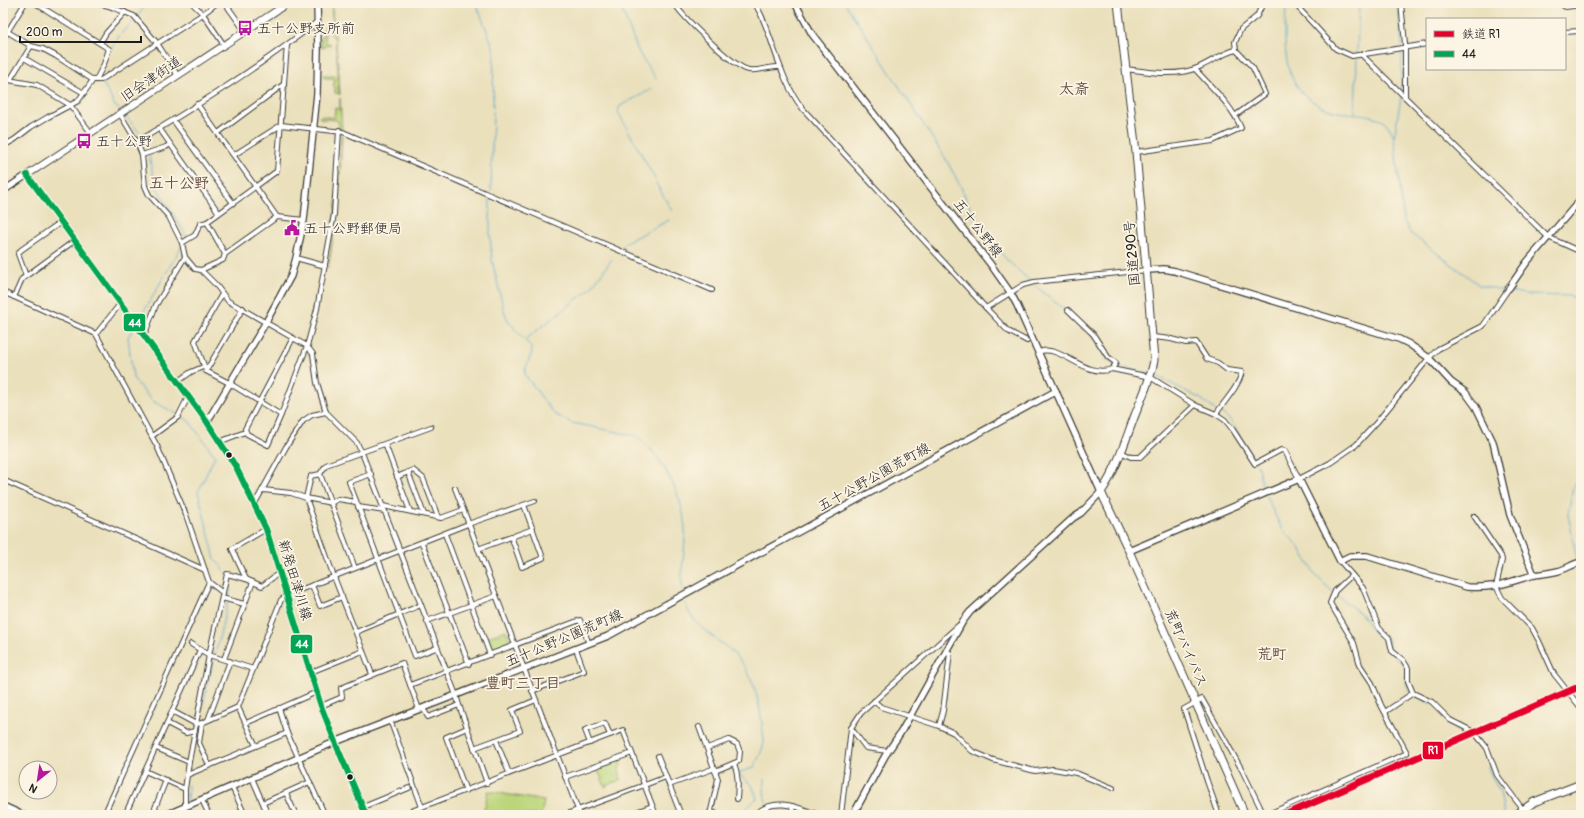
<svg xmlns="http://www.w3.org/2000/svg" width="1584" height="818" font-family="Pangolin,'Klee One',sans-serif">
<defs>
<pattern id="park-tufts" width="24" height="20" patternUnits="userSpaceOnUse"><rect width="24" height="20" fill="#bbd57a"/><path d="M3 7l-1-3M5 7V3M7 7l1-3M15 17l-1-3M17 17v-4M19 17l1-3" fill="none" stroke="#a0b669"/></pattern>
</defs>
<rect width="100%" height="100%" fill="#fcf5e5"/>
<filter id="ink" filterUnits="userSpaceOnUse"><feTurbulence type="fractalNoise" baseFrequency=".025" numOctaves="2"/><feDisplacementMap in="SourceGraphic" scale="8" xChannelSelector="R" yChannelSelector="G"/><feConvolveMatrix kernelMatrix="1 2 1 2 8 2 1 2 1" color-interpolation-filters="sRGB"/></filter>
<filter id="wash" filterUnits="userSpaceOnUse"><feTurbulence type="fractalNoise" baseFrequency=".012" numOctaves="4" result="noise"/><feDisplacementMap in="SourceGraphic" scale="16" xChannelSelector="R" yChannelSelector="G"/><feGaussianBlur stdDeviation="0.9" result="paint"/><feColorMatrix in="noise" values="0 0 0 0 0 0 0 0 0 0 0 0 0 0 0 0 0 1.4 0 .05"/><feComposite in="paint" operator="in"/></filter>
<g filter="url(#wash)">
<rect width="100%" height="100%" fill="#eae0bc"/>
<!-- grass -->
<g fill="#bbd57a" stroke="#6c784b">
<path d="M 331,3 L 339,73 L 340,95 L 335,36 L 333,37 C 329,34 329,29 330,26 L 326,27 L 325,36 L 326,43 L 331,44 L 321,48 L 320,43 L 325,26 L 328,24 L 333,25 Z"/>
<polygon points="323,75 335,75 338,76 339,94 335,93 335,87 333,85 335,80 334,78 325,78"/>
<polygon points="340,98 342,130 339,129 338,121 336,120 321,119 319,117 322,116 334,118 335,108 339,109 340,111"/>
<path d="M 341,133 L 342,134 C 340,180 336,224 328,269 L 339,182 Z"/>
<polygon points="488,791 544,801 541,815 483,815"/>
</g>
<!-- park -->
<g fill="url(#park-tufts)" stroke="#6c784b">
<polygon points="506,630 512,645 491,652 486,638"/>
<polygon points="619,760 621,764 619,768 621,779 605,787 597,768"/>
</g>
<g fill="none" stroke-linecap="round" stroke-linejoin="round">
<!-- stream -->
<g stroke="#52a3cd" stroke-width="1">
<polyline points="476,3 494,49 493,108"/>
<polyline points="619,3 639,53 656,79"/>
<polyline points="845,3 944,156 961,187 975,219 1007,260 1030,281"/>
<path d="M 1284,3 L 1286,7 C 1285,32 1282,61 1295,83 C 1303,96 1319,108 1334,111 C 1356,117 1386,108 1394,138 L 1404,221 L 1410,233 L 1479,285 L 1506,291"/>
<polyline points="1398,3 1402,46"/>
<polyline points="137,16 148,3"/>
<polyline points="111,49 119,36 135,19"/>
<polyline points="1357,54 1359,3"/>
<polyline points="102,81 115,106 120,110"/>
<polyline points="1401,88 1402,49"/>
<polyline points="652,89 620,106 618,112 655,179"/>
<polyline points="1355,112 1357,58"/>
<polyline points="124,114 143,137"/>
<polyline points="1394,138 1401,97"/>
<polyline points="144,140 148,150"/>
<polyline points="149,155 155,185 186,235 185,239"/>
<polyline points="656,183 672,211"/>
<polyline points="491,191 493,112"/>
<path d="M 490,197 L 490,235 L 492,260 L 504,311 L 508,320 L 515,329 L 531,347 L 532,352 L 525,370 L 525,375 L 554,414 L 572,423 L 637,436 C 662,455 684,498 685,529 C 686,551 679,572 683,593"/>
<polyline points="652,229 669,220"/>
<polyline points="620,248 626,242 648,231"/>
<polyline points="1034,285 1070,314"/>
<polyline points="1509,291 1531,295 1570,296 1581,301"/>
<polyline points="138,322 181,247"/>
<polyline points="135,326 128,337 133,378 152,401 177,414"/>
<polyline points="1091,335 1107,359 1112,364"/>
<polyline points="526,339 591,288 612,259"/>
<polyline points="1117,366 1147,373"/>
<polyline points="1155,375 1201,399 1215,410"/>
<polyline points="1220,412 1230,420 1248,449"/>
<polyline points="180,415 189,421 215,456 198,492 215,559 222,567 226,574"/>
<polyline points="1252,455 1255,461"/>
<path d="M 1257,465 C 1261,474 1260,482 1264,491"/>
<polyline points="1266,496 1282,529 1298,545 1316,576 1333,592"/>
<polyline points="1577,560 1568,514 1573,487 1581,475"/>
<polyline points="1579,565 1581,570"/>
<polyline points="228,579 231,588 229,598"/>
<polyline points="1335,594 1361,614 1375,634 1387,639 1390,649"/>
<path d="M 684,598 C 688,623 712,635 730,650 C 752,669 758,695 762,724 C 762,729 764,736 764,742 C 763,750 757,760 754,768 L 740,772 L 741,776 L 752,785 L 757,798 L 740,815"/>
<path d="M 1391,652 C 1395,658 1405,662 1406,669 C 1408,680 1403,680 1410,691"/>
<polyline points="215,655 228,602"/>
<polyline points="1422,699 1431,704"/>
<polyline points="200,715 214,658"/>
<path d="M 1453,724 C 1470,733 1481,742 1489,760"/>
<polyline points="1490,763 1488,769 1500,792 1504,815"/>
<polyline points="765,779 764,791 766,802"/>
<polyline points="187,804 188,785"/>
<polyline points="188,809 190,815"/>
</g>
</g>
</g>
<g filter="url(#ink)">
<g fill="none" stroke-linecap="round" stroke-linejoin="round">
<defs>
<g id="street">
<polyline points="35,3 109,49 104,64 96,80"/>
<polyline points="97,3 109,6 134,16 157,43 178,76"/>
<polyline points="192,3 203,14 224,45"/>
<polyline points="225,3 245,31"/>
<path d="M 674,3 C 683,17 734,68 749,70 C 759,72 769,66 779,67"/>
<path d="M 755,3 C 757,8 760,12 762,17 C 776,49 781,81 803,109 L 986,308 L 1008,331 L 1027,341"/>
<polyline points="1294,3 1336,49 1352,56 1427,44"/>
<polyline points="1401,3 1405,44 1405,97"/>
<polyline points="1560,3 1565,7 1581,5"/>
<polyline points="3,29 31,46 43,49 56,56 93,80 101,80 203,14 217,3"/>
<polyline points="1565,32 1579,31 1581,29"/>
<polyline points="3,39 25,3"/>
<polyline points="100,43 106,33 125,12"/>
<polyline points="1362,55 1548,237 1581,252"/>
<polyline points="24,58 84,93"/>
<path d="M 1126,69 C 1149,72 1175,77 1197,68 C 1210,63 1222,53 1236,50"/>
<polyline points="3,79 37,85 70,105 91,133"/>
<polyline points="10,80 31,46"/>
<polyline points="197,104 277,217"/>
<polyline points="120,114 137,142 142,155 145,186 149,195 169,217 182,243 185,257 156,305 144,336"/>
<polyline points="1236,115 1265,94 1253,68 1236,50 1235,42 1241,29 1257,16 1263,3"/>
<polyline points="173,120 233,203"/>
<polyline points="159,128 219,213"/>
<polyline points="218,133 284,84"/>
<path d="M 137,142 C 198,105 261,66 318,21"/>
<polyline points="3,146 14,140 31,127 48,117 78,101 93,80"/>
<path d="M 1136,152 L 1213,141 L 1241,128 C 1231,104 1212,88 1195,69"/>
<polyline points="142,155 166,147 170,144"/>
<polyline points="234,155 281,125 343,132 712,290"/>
<polyline points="182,243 195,235 200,224 207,222"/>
<polyline points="225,254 207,222 277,171 287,45"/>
<polyline points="185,257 195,269 201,270 216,285 228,301 307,346 313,354 317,383 326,412 357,443 362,453 456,695 459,705 487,783"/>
<polyline points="296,258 325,266"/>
<polyline points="201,270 223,260 225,254 277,217 304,220"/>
<polyline points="26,276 18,254 21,250 61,222"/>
<polyline points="3,292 96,334 157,446 186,515 209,582 223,593"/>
<polyline points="222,294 195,341 206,371 229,383 281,415"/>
<polyline points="14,297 22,279 74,241"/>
<polyline points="986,308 1023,285 1034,282 1147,270"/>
<polyline points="1068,310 1093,334 1108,357 1116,363 1112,369"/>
<polyline points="96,334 120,304"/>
<path d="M 1153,337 L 1171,339 L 1186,343 L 1196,342 L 1207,359 L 1218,363 L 1227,370 L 1242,372 C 1238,388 1225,400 1216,414"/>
<polyline points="293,338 245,429 247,434 268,445 281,415 307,346 317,309 334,214 339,130"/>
<path d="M 1039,352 C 1060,343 1085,379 1112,369 L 1150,377 L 1195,405 L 1216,414 L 1225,420 L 1233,430 L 1255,464 L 1281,450 L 1285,451 L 1299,479 L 1330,463 L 1356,445 L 1377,422 L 1429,358 L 1438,349 L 1483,326 L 1509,288"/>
<polyline points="206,371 243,308"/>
<polyline points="177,382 191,372 203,367"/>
<polyline points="152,436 178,417 188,397"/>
<polyline points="219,442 245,432"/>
<polyline points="385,444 410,511"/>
<polyline points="1121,452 1131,457 1140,457 1195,405"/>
<polyline points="408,472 424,514"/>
<polyline points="320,474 355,568"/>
<polyline points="371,474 349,482 415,656 436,648"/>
<polyline points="397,477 413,470 423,478 438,517"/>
<polyline points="3,480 205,570"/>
<polyline points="455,488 580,815"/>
<polyline points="263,490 291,493 306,498 331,503 338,499 356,502"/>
<polyline points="254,505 286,447 303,421 312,415 326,412"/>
<polyline points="383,506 441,518 463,510"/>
<polyline points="358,507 385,511"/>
<polyline points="1474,516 1501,556 1502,560 1496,586 1502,598 1532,628 1539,641 1554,674 1581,708"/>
<polyline points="445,534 490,655"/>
<polyline points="511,536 522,567 543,558 524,505"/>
<polyline points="422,543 469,664"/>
<polyline points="478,549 533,529"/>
<polyline points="1340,561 1363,588 1379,628 1389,638 1392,651 1403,660 1408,668 1408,681 1413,693 1432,702 1450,720 1474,732 1487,748 1497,775 1521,807 1522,815"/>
<polyline points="246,579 232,549 266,529"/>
<polyline points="312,585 320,606 342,597"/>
<polyline points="222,598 244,604"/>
<polyline points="427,621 496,596"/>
<polyline points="356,632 421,605"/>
<polyline points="191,644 209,655 253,669"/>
<polyline points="224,659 253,582"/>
<polyline points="311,672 363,651"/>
<polyline points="372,674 334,577 306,498 311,476 320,474 326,465 431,427"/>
<polyline points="410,685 580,620 589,644"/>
<polyline points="532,691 584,671 576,649"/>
<polyline points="874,701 881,707 939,726 954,733 972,751 993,760 1035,771 1053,769 1076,773 1113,788"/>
<polyline points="321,706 342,697 341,688 402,663 419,709 424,710 428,717 459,705"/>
<polyline points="238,707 256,746"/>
<polyline points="279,708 287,733"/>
<polyline points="172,711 196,724 202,723 238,707 281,600 287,595 468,524 535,501"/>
<polyline points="1385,712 1413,693"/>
<polyline points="208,720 230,661"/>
<polyline points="390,720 422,807"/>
<polyline points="167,723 186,733 195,731"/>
<polyline points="202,723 199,743 209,765"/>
<polyline points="246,723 317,692"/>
<polyline points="939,726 943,711 950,653 946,651"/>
<polyline points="699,727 718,779 710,815"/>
<polyline points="851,728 866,748 887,751"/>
<polyline points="496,740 509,773"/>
<polyline points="590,743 585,730 605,723 610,735"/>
<polyline points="156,748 189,762"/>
<polyline points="474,748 520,731 512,710 536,700"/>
<polyline points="707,748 729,740 737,744 740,752 739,761 715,771"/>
<polyline points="658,756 681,815"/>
<path d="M 734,763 C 739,776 738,786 737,799"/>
<polyline points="145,771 185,789"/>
<polyline points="187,775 287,733 325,815"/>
<polyline points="565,777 632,753"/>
<polyline points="252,778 268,815"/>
<polyline points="669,785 715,768"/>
<polyline points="232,787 245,815"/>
<polyline points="466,791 446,737 467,728"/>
<polyline points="286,793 296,815"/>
<polyline points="202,800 209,815"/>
<polyline points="263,803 310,782"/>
<polyline points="792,806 793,815"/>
<polyline points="185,807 185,789 189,762 209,655 227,574 246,579 262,586 280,572"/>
<polyline points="363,807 409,788"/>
<polyline points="767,807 769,815"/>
<polyline points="710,812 724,815"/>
<polyline points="104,815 209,582"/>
<polyline points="125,815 200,650"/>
<polyline points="158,815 155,808 166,780"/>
<polyline points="235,815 243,811"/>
<polyline points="401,815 623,730 656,815"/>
<polyline points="564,815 666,777"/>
<polyline points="628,815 652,806"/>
<path d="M 755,815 C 774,796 797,807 819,815"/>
<polyline points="841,815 851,728 861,713 959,625"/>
<polyline points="1219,815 1207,781 1184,709 1202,699 1242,770 1264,815"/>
<polyline points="1266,815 1407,753 1381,705 1372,683 1360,665 1354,643 1330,603 1335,591 1352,575"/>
</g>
<g id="secondary">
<polyline points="795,3 812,34 991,265 1010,292 1017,305 1101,492 1081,513 1073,518 970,612 963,621 901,732 885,756 853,815"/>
<polyline points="3,191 27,175"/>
<polyline points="1147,270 1164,269 1175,271 1399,339 1409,344 1429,358 1451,382 1465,392 1476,407 1493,442 1510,515 1534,575"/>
<polyline points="1509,288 1527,262 1581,199"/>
<polyline points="207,422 266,322 291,276 296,258 304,220 317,94 318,50 317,3"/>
<path d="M 1129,551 L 1299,479 L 1340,561 L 1350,556 L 1367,556 L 1467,587 C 1495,589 1508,582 1534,575 C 1542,574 1550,573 1558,571 C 1566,569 1573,564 1581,562"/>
<polyline points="3,806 23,815"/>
<polyline points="166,815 335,742 608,636 1056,391"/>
</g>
<polyline id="primary" points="288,3 27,175 207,422 236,467 266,529 321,706 335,742 366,815"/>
<g id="highway">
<path d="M 1118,3 L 1136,152 L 1154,360 C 1151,379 1142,397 1135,415 C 1125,441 1117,469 1101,492 L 1129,551 L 1245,815"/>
<polyline points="1516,815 1534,802 1581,784"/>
</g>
</defs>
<!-- street casing -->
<use href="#street" stroke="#3b3934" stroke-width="6"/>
<!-- secondary casing -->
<use href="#secondary" stroke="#3b3934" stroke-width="8"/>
<!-- primary casing -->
<use href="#primary" stroke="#3b3934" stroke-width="8"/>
<!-- highway casing -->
<use href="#highway" stroke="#3b3934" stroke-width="9"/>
<!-- street -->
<use href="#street" stroke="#fff" stroke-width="4"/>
<!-- secondary -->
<use href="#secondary" stroke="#fff" stroke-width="5.5"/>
<!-- primary -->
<use href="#primary" stroke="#fff" stroke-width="6"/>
<!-- highway -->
<use href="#highway" stroke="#fff" stroke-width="7"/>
<defs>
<polyline id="bus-1" points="27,175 207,422 236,467 266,529 321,706 335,742 366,815"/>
</defs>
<!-- bus-1 casing -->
<use href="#bus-1" stroke="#fcf5e5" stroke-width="9"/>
<!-- bus-1 -->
<use href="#bus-1" stroke="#00a651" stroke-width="6"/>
<defs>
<polyline id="rail-1" points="1285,815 1581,686"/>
</defs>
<!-- rail-1 casing -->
<use href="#rail-1" stroke="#fcf5e5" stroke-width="10"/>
<!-- rail-1 -->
<use href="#rail-1" stroke="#e4002b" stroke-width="7"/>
</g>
</g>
<!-- icons -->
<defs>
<symbol id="bus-bare" viewBox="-9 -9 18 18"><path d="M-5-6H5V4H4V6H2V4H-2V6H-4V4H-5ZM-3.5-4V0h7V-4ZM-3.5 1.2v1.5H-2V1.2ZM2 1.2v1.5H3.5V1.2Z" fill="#b5179e" stroke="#fcf5e5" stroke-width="2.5" paint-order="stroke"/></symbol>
<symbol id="civic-bare" viewBox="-9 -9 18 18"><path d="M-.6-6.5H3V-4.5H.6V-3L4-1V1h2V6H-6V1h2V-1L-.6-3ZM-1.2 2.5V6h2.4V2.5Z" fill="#b5179e" stroke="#fcf5e5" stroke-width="2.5" paint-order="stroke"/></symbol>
</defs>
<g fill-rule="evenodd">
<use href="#bus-bare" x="234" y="17" width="22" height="22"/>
<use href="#bus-bare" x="73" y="130" width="22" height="22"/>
<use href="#civic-bare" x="281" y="217" width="22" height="22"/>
</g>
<!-- markers -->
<g fill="#1c1c1c" stroke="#fcf5e5" stroke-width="1.5">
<circle cx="229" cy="455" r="3.5"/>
<circle cx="350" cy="777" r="3.5"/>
</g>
<g text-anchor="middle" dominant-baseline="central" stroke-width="3.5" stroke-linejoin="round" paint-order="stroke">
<!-- poi labels -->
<g font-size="14" fill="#1c1c1c" stroke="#fcf5e5" text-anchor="start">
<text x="257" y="28">五十公野支所前</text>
<text x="96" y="141">五十公野</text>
<text x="304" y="228">五十公野郵便局</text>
</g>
<!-- street labels -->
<g font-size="14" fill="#1c1c1c" stroke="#fcf5e5">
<text transform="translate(151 79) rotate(-34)">旧会津街道</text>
<text transform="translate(978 228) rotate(52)">五十公野線</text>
<text transform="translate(1132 253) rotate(-95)">国道290号</text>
<text transform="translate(874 477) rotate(-29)">五十公野公園荒町線</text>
<text transform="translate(295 580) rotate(73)">新発田津川線</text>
<text transform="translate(564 638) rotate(-23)">五十公野公園荒町線</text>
<text transform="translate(1186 648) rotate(66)">荒町バイパス</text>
</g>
<!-- neighbourhood labels -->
<g font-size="15" font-weight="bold" fill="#644e41" stroke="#fcf5e5">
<text x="1074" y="89">太斎</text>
<text x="179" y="183">五十公野</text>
<text x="1272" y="654">荒町</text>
<text x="523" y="683">豊町三丁目</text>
</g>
</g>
<g stroke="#fcf5e5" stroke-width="1.5">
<rect x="123" y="313" width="23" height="19" rx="4" fill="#00a651"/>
<rect x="290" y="634" width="23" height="20" rx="4" fill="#00a651"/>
<rect x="1422" y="741" width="22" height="19" rx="4" fill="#e4002b"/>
</g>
<g font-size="11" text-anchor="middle" font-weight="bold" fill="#fff">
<text x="135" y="327">44</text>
<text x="302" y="648">44</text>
<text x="1433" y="754">R1</text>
</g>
<!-- margin -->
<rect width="1584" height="818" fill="none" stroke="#fcf5e5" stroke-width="16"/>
<!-- legend -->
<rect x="1426" y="18" width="140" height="52" fill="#fcf5e5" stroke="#a29e95"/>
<rect x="1434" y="31" width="20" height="6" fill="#e4002b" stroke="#a29e95"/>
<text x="1462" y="38" font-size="12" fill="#1c1c1c">鉄道 R1</text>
<rect x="1434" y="51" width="20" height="6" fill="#00a651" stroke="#a29e95"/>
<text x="1462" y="58" font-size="12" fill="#1c1c1c">44</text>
<!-- north arrow -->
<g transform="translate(38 780) rotate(210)"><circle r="19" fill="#fcf5e5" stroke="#a29e95"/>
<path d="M0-3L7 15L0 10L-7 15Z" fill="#b5179e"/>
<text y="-6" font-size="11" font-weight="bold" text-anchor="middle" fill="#1c1c1c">N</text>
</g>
<!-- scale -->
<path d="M20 36v6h121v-6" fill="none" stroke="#1c1c1c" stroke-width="2"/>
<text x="26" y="36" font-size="12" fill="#1c1c1c" stroke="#fcf5e5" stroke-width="3" paint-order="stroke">200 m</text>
</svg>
